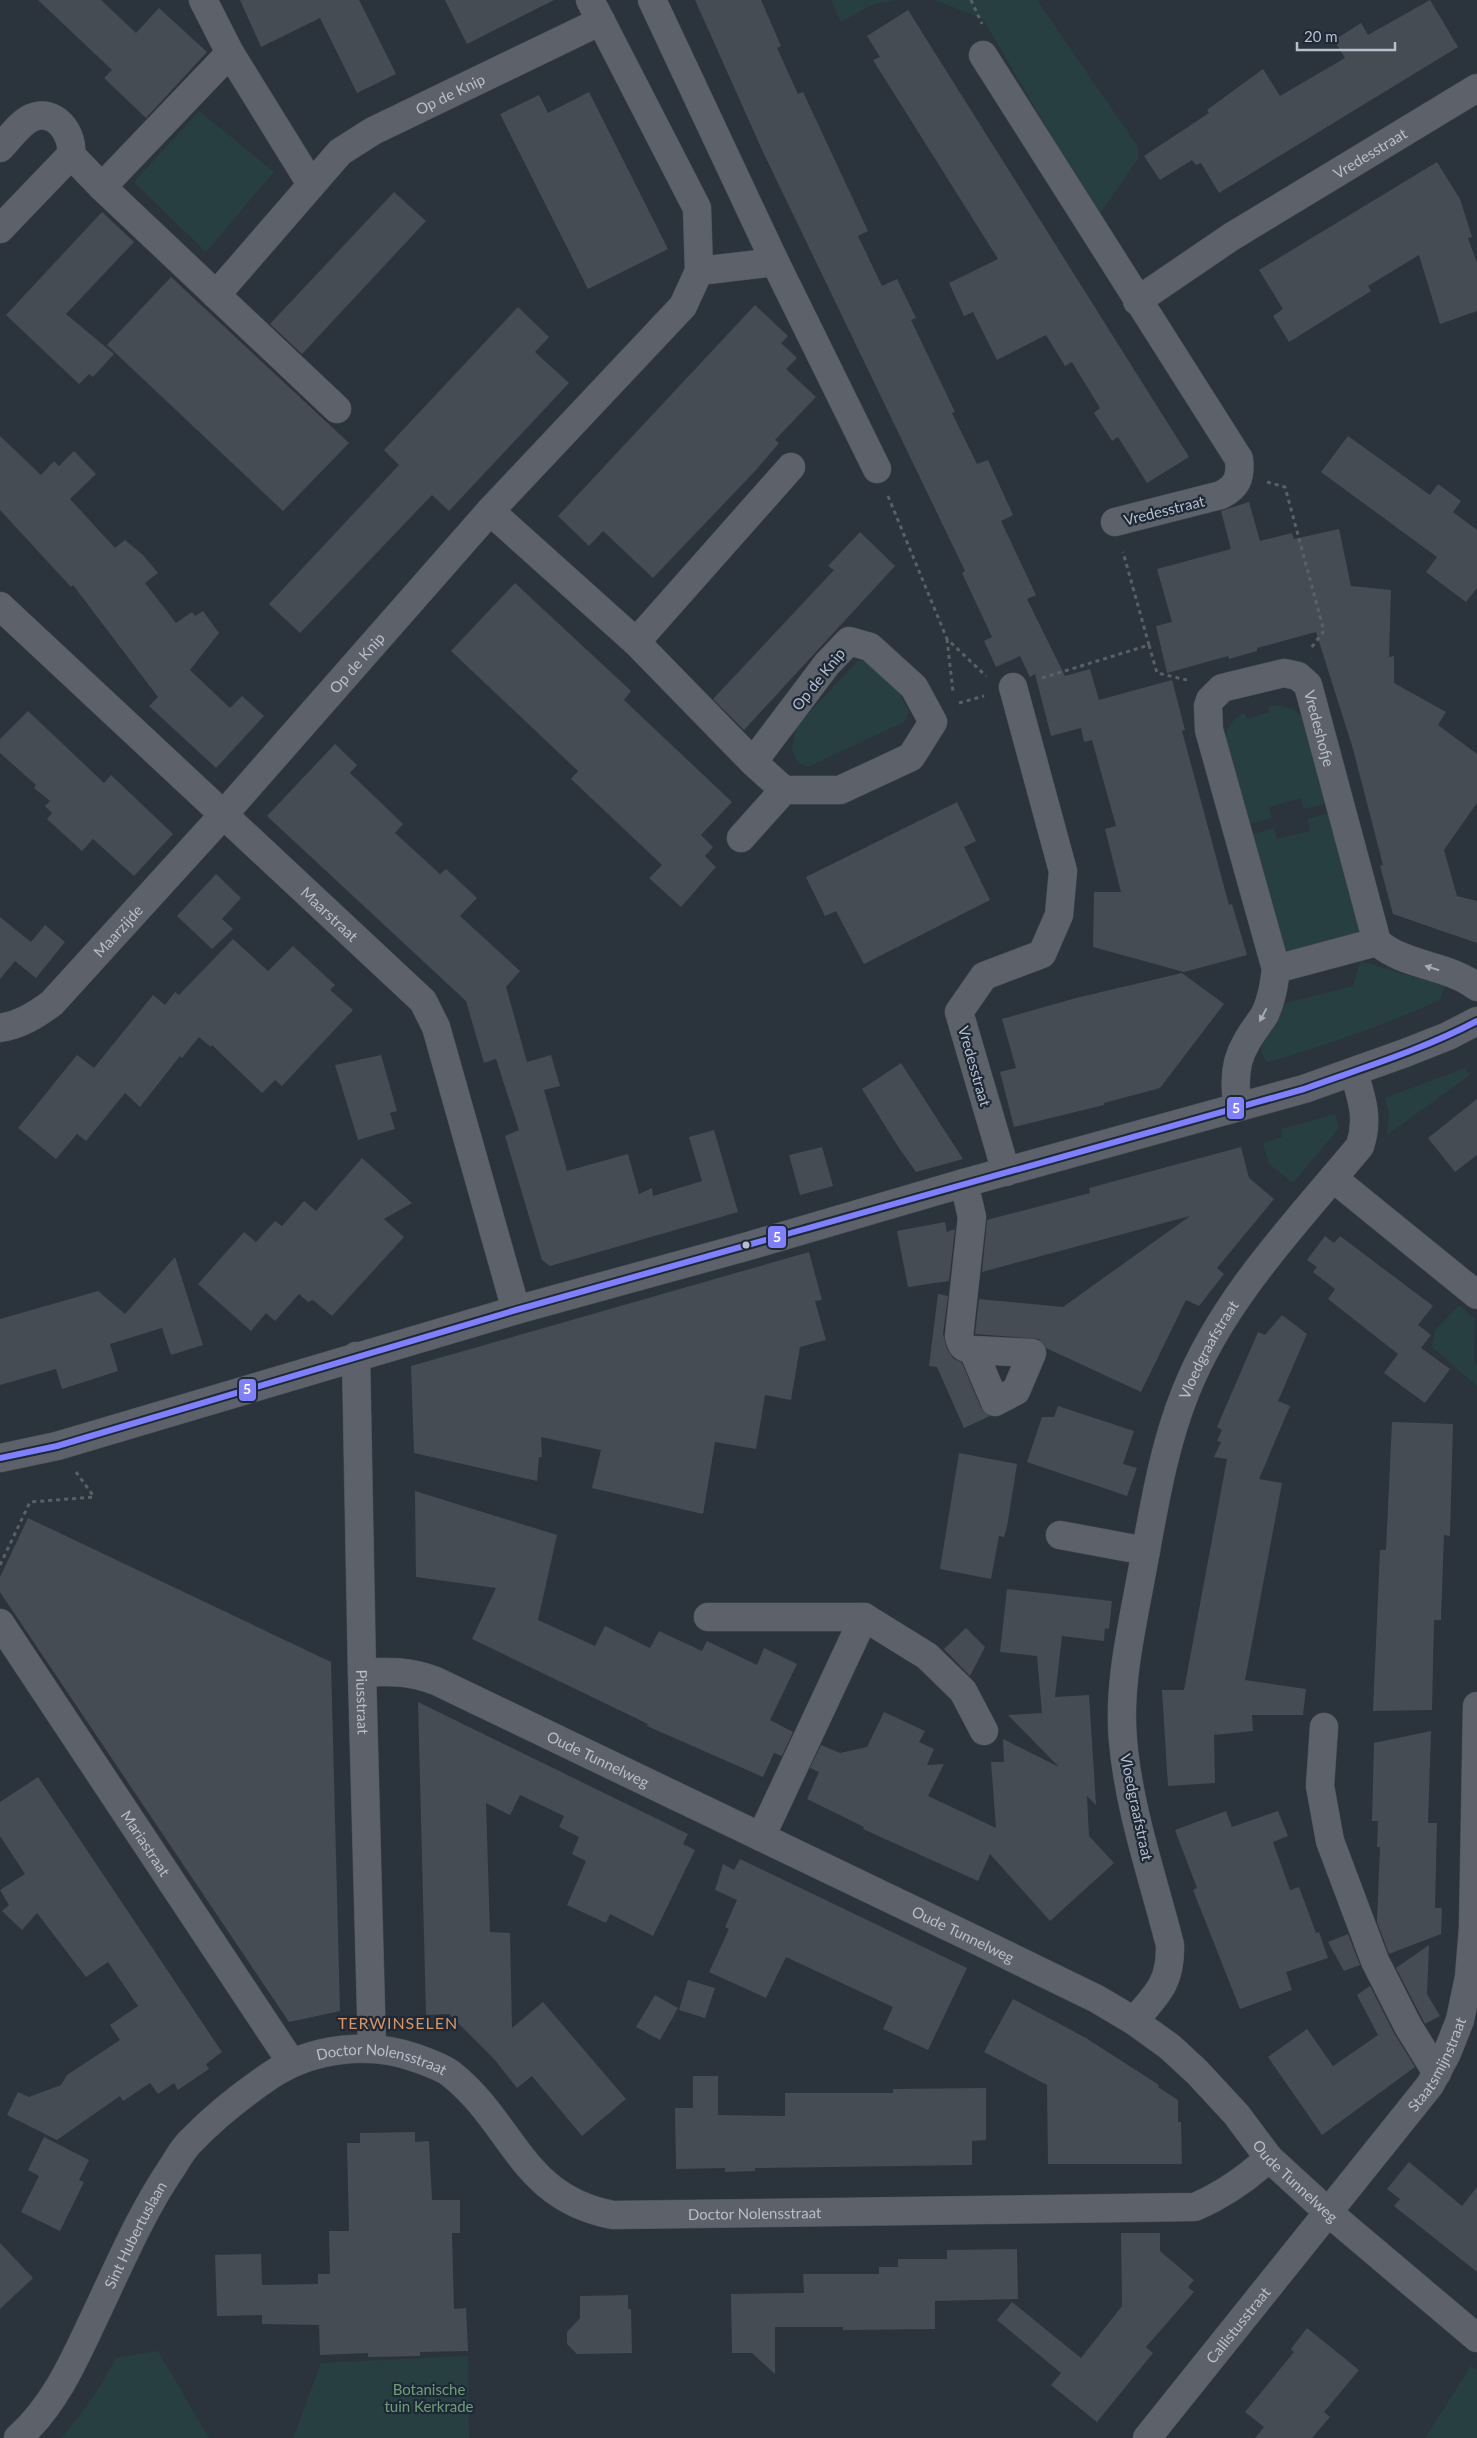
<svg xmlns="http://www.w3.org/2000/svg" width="1477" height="2438" font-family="Lato,sans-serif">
<rect width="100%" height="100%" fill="#2b333c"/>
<!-- green -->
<g fill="#283f42">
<polygon points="831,0 895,0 873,4 841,22"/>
<polygon points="935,0 1037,0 1138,147 1138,159 1094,222 1097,214 983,19"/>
<polygon points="199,111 274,172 206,252 134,182"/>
<polygon points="870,660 892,678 909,712 904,722 808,767 798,763 792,750 796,726 858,661"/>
<path d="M 1278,705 L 1293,709 L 1303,718 L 1328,803 L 1304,809 L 1301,798 L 1269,807 L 1272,818 L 1247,825 L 1225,737 C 1228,726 1234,717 1244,713 L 1247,719 L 1269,712 L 1269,707 Z"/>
<polygon points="1331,813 1360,931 1354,935 1286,951 1283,950 1250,835 1274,828 1277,839 1310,831 1307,819"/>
<path d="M 1360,961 L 1445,986 L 1440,1000 C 1384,1025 1327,1045 1268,1062 C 1249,1046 1276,1017 1286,1003 L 1353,986 Z"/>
<polygon points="1465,1068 1470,1075 1387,1135 1389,1114 1385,1098"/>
<polygon points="1335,1114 1339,1128 1293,1183 1269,1164 1263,1143 1282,1137 1282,1129"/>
<polygon points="1459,1305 1475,1319 1474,1360 1477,1365 1477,1386 1432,1347 1435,1330"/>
<path d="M 158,2351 L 209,2438 L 61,2438 C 84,2413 100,2387 116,2358 Z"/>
<polygon points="468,2356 469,2438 293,2438 321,2363"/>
<polygon points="1471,2366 1477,2370 1477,2438 1425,2438"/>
</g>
<!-- building -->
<g fill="#464c54">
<polygon points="38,0 101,0 136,33 159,8 207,52 146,118 104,78 112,70"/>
<polygon points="240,0 359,0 396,74 357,93 320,18 261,47"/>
<polygon points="445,0 554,0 467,44"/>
<polygon points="695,0 761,0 781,46 777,48 798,94 803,92 868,231 858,236 882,286 897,279 916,318 911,320 955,412 952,413 977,464 988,460 1013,515 1001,521 1036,595 1027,599 1065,676 1090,669 1099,700 1172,680 1185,730 1182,731 1229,905 1232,904 1247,955 1184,972 1093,947 1094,892 1121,892 1105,829 1116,826 1092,740 1084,742 1081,728 1051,736 1035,674 1030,677 1020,656 996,667 984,641 992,637 962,573 965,571 763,152"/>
<polygon points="1430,0 1458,47 1219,193 1201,163 1196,165 1192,160 1160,180 1144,156 1209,113 1207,110 1263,69 1280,96 1345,58 1334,40 1347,32 1361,23 1368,35"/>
<polygon points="908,10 1189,457 1147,483 1118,437 1112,441 1094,413 1100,408 1072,362 1065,366 1046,335 997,360 973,312 964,316 949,283 998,259 873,60 880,57 867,36"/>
<polygon points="589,92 668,249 588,289 500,114 539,95 548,113"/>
<polygon points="1437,162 1460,199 1472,237 1468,238 1477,263 1477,311 1440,324 1419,255 1368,286 1371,291 1289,342 1273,316 1283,309 1259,270"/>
<polygon points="394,192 426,221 302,354 270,324"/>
<polygon points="102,212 134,242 66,314 114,354 93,377 89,374 79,384 6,315"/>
<polygon points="171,277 349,443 283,511 107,345"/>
<polygon points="755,305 788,336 781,343 797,358 786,369 816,397 775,440 779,443 756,470 653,578 603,531 589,546 558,516"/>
<polygon points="518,307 549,337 535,352 569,383 449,511 432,495 300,633 269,604 399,465 384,450"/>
<polygon points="0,436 41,475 54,461 59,466 74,451 96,474 70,499 115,548 125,540 143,555 158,573 145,583 176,623 192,612 195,616 203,611 219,633 190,670 230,708 242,696 264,716 216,768 149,706 158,697 73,585 71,587 0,510"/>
<polygon points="1348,436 1430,495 1438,484 1461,501 1453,512 1477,530 1477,588 1466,602 1426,572 1437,557 1321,472"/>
<polygon points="1249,502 1260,541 1292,533 1294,539 1339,529 1351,586 1391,590 1389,657 1394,656 1394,683 1446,712 1438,725 1477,754 1477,803 1444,850 1457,896 1477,901 1477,943 1393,914 1380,866 1383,865 1353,749 1316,632 1257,648 1257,651 1229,659 1228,656 1167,673 1156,626 1172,622 1157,569 1231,549 1221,511"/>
<polygon points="860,532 895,566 744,730 713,699 834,570 828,566"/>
<polygon points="515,583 631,691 624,700 732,802 701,835 713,847 705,856 716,867 681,907 649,878 662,865 571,779 578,771 451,651"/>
<polygon points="28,711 104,783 111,775 173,834 134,876 93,839 82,851 47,819 52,813 45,806 50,801 34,788 36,785 0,753 0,739"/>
<polygon points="335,744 357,765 350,773 403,824 395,833 440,874 446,869 477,898 460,916 520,971 506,987 527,1062 551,1055 560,1086 544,1090 567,1171 628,1154 639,1194 652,1188 653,1196 702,1181 689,1137 714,1130 738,1212 550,1266 542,1260 505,1136 519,1130 496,1059 484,1063 466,1001 267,816"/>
<polygon points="957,802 976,841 964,847 990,900 864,964 836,911 825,916 806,877"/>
<polygon points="216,874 241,898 222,919 233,929 212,949 177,916"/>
<polygon points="0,917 31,942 45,925 65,942 36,978 15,961 0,979"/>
<polygon points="233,939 268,971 293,946 335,985 330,990 353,1010 282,1086 275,1080 262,1093 212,1045 211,1047 199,1037 182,1058 180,1056 140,1107 125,1093 86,1141 77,1134 56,1159 18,1128 77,1055 94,1068 153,995 165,1005 175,992 179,995"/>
<polygon points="1182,973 1224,1004 1160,1088 1104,1103 1104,1105 1014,1127 1000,1072 1016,1068 1002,1019 1076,998"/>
<polygon points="381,1055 397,1111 390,1113 395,1129 358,1140 335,1065"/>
<polygon points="901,1063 963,1159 916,1172 899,1148 862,1089"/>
<polygon points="1477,1099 1477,1155 1455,1172 1428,1138"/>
<polygon points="822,1147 833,1186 800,1195 789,1155"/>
<polygon points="1241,1147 1249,1178 1274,1199 1217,1268 1224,1274 1199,1306 1186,1300 1141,1392 1046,1348 1039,1339 975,1334 979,1299 1063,1307 1190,1216 982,1272 987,1220 1090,1193 1089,1188"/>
<polygon points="362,1158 412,1203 384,1219 404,1237 332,1316 313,1300 308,1302 299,1294 275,1321 266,1313 251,1331 198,1284 244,1232 256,1242 275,1221 282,1226 304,1201 316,1211"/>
<polygon points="945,1222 947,1232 955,1229 949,1281 908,1287 897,1231"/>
<polygon points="1325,1236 1334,1243 1340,1236 1433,1306 1418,1325 1431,1335 1421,1348 1450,1369 1425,1403 1384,1373 1398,1354 1328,1299 1335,1289 1313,1272 1317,1267 1307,1260"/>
<polygon points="809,1252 822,1300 815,1301 826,1340 800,1347 791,1400 765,1395 756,1449 715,1442 703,1514 592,1488 601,1450 541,1437 542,1457 539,1457 537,1481 414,1453 411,1366"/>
<polygon points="175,1257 203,1345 171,1355 162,1328 110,1344 118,1371 62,1389 56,1369 0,1385 0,1319 98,1291 125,1314"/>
<polygon points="938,1294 948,1296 943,1334 947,1349 953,1358 962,1363 981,1408 990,1416 964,1428 937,1367 929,1366"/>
<polygon points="1282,1315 1307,1334 1278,1401 1290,1406 1259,1479 1282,1483 1245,1680 1306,1689 1303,1715 1252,1715 1253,1731 1214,1735 1215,1783 1168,1786 1162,1690 1184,1690 1227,1459 1214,1457 1221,1442 1217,1441 1222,1430 1217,1427 1258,1332 1265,1335"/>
<polygon points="1058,1406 1134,1431 1123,1464 1137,1468 1127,1496 1027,1462 1042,1417 1054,1417"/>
<polygon points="1392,1422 1453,1424 1450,1536 1444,1535 1441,1620 1434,1620 1432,1710 1373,1711 1380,1550 1386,1550"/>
<polygon points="959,1453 1017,1464 1007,1527 1004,1537 999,1536 991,1579 940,1569"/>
<polygon points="415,1491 557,1535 538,1620 595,1646 605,1626 650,1648 659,1631 702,1651 707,1641 757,1665 764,1648 797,1664 770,1720 793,1732 782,1756 774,1753 763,1777 647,1726 648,1724 472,1639 496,1588 416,1577"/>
<polygon points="28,1518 331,1662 340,2011 289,2022 0,1592 0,1577"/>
<polygon points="1007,1589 1112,1601 1109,1629 1105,1628 1104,1641 1062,1636 1055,1697 1089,1695 1096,1805 1087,1796 1089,1836 1114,1863 1050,1921 990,1854 978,1881 863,1829 864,1827 807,1799 819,1772 810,1768 821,1745 840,1753 867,1747 884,1712 925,1731 919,1742 934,1749 927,1765 944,1764 928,1796 996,1828 991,1762 1004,1762 1003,1739 1059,1767 1008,1715 1042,1713 1037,1656 1000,1652"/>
<polygon points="966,1628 985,1647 970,1676 944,1649"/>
<polygon points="418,1702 688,1834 683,1844 695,1850 653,1936 610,1914 606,1923 567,1905 586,1861 572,1854 579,1837 559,1827 564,1816 520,1795 510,1815 486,1803 490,1932 510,1933 512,2028 543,2002 626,2099 582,2136 532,2076 517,2088 494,2059 449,2014 426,2015"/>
<polygon points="1431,1731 1428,1823 1437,1823 1435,1908 1442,1908 1441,1934 1389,1954 1377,1922 1380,1847 1377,1847 1378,1821 1372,1821 1374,1743"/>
<polygon points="38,1777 222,2052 206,2064 209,2069 178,2090 174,2083 158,2094 150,2083 123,2101 120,2096 57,2140 7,2115 18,2092 29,2097 61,2085 67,2075 120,2040 110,2025 138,2006 108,1962 86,1977 37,1913 22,1930 2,1911 9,1905 0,1890 25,1874 0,1836 0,1802"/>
<polygon points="1226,1811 1232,1827 1278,1811 1288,1836 1273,1842 1290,1890 1299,1887 1316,1933 1319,1932 1328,1958 1286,1972 1292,1990 1240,2009 1193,1890 1197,1888 1175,1830"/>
<polygon points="740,1859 967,1968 928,2050 883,2029 893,2007 786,1957 766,1998 709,1972 729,1929 725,1927 737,1900 715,1890 723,1864 734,1870"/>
<polygon points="1348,1934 1360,1965 1344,1971 1328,1942"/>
<polygon points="1429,1945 1427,1994 1440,2016 1425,2024 1396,1968"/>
<polygon points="688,1980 715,1988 705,2018 679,2010"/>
<polygon points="1370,1986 1394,2033 1415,2067 1322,2135 1268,2057 1307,2029 1333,2066 1378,2035 1357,1995"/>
<polygon points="655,1995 678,2008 660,2040 636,2027"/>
<polygon points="1013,1999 1086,2038 1159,2085 1158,2087 1178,2100 1178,2122 1181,2122 1182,2164 1048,2164 1047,2085 984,2052"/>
<polygon points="693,2076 718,2076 718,2115 785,2116 785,2093 893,2093 893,2089 986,2088 986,2140 972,2141 972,2165 755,2168 755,2171 725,2172 725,2168 676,2169 675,2108 693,2108"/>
<polygon points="415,2132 415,2142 429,2141 432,2200 460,2200 460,2233 452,2233 454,2309 466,2308 468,2351 420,2352 420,2356 368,2357 368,2353 320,2355 319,2325 262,2324 262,2315 217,2316 215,2255 261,2254 262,2285 318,2284 318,2274 330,2274 329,2231 349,2231 347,2143 360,2143 360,2133"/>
<polygon points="44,2137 89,2160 79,2180 84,2182 60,2231 21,2212 39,2176 28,2170"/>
<polygon points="1409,2162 1462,2206 1477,2187 1477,2272 1394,2206 1400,2199 1387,2189"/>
<polygon points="1121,2233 1160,2233 1160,2251 1194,2280 1188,2287 1194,2292 1146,2347 1153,2353 1097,2422 1051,2385 1061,2373 997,2320 1012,2302 1081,2358 1122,2306"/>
<polygon points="0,2243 33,2278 0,2309"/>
<polygon points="1017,2249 1018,2299 935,2301 935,2329 843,2330 843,2327 775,2327 775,2374 752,2353 732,2353 731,2294 804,2293 803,2274 879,2274 879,2267 898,2267 898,2259 947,2259 947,2250"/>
<polygon points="628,2295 628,2309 631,2309 632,2353 577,2354 567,2344 567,2332 580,2318 580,2296"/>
<polygon points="1307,2328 1359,2370 1324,2412 1330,2417 1312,2438 1255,2438 1264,2427 1245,2412 1294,2352 1291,2349"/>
</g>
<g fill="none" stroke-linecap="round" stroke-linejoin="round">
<defs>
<g id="minor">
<polyline points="203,0 230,53"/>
<polyline points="652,0 775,262 699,271"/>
<path d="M 983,55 L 1239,459 C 1241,478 1237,487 1221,495 L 1115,522"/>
<path d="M 0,148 C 9,139 19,124 31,118 C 55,107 74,134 71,155 L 0,229"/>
<polyline points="71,155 102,187 337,409"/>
<polyline points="102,187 230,53 311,184"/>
<polyline points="775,262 877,469"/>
<path id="s1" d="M 216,295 L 340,152 L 373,131 L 601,21"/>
<path id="s2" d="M 1137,301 L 1231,237 L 1477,88"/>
<polyline points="490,511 636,642 753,762 784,790 840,790 911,757 933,722 914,687 870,647 849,641 827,664 753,762"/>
<path id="s3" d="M 0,606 L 423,1001 L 436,1027 L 516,1310"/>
<polyline points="636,642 791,467"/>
<polyline points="741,838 784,790"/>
<polyline points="1276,969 1377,942"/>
<path id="s4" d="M 0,1028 C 20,1025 36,1015 52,1003 L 224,814 L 490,511 L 683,306 L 699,271 L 697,208 L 590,0"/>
<path id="s5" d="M 1238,1107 C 1234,1086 1234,1063 1246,1043 C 1251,1033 1259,1024 1265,1014 C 1272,999 1274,984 1276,969 L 1209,730 L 1208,706 L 1210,700 L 1222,688 L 1284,673 L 1298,676 L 1308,685 L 1377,942 C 1406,967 1447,964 1477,987"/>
<polyline points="1006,1172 959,1012 984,976 1042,954 1059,915 1063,871 1013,687"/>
<polyline points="1333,1178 1477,1295"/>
<path d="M 964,1183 L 972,1217 L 959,1336 C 961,1346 963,1348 973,1350 L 1032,1353 L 1016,1391 L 995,1402 L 973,1350"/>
<path id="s6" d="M 356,1356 L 362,1673 L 372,2048"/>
<polyline points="0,1458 57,1446 516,1310 745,1247 964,1183 1304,1089 1405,1053 1448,1036 1477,1021"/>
<polyline points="1060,1535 1146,1551"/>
<polyline points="708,1617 864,1617 927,1656 963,1691 984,1731"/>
<path id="s7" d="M 0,1623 L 291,2062"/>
<path id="s8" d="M 362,1673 C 389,1671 410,1671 436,1681 L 978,1941 L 1097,1999 L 1134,2021 L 1170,2047 L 1197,2072 L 1236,2114 L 1269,2158 L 1329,2213 L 1477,2338"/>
<polyline points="1324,1727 1320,1786 1330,1841 1375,1961 1408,2026 1437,2073"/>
<polyline points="761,1837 864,1617"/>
<path id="s9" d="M 1134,2021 C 1157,1994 1171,1983 1170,1945 C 1153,1878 1129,1810 1123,1741 C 1118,1686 1131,1632 1141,1577 C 1153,1514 1162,1450 1186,1391 C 1223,1298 1297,1222 1360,1146 C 1369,1119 1362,1099 1354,1073"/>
<path id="s10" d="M 18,2438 C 54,2406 74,2361 94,2318 C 118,2268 140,2215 171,2169 C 177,2160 183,2148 191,2141 C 215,2116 243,2094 271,2075 C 312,2048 369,2041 416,2058 C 427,2062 442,2067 451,2074 C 514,2124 521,2198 613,2215 L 1195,2207 C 1223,2195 1246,2179 1269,2158"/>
<path id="s11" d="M 1147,2438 L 1430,2085 L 1447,2053 L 1460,2020 L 1469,1977 L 1473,1928 L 1477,1706"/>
</g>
</defs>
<!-- minor casing -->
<use href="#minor" stroke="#4a4f56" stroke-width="29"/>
<!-- path -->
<g stroke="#596066" stroke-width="3" stroke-dasharray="4 4" stroke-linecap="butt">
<polyline points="971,0 982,24"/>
<polyline points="1267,482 1285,487 1324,631 1311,648"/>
<polyline points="888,496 947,639 986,676"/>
<polyline points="947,639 953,692"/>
<polyline points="1149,645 1157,673 1187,680"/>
<polyline points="1042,678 1149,645 1123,552"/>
<polyline points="959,703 984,696"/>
<polyline points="76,1472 94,1497"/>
<polyline points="0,1565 30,1502 94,1497"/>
</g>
<!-- minor -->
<use href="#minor" stroke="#5d6169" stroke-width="28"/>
<defs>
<path id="bus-1" d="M 0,1458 L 57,1446 L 516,1310 L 1304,1089 C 1362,1068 1422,1050 1477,1021"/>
</defs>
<!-- bus-1 casing -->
<use href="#bus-1" stroke="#1e2937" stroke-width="10"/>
<!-- bus-1 -->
<use href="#bus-1" stroke="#8080ff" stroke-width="6"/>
</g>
<!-- one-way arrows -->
<defs><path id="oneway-solid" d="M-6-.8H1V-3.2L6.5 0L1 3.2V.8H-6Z" transform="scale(1.25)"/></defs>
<g fill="#a5acb8">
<use href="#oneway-solid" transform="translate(1432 968) rotate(-162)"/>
<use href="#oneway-solid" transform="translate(1263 1015) rotate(118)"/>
</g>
<!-- markers -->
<circle fill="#b7bfcc" stroke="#1e2937" stroke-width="2" cx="746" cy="1245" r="4.5"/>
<g text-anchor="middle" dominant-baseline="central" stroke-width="4.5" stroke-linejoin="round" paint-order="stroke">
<!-- street labels -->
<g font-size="15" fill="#b7bfcc" stroke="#1e2937">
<text stroke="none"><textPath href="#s1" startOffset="314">Op de Knip</textPath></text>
<text stroke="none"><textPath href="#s2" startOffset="276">Vredesstraat</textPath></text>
<text transform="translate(1164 510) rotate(-14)">Vredesstraat</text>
<text stroke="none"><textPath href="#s4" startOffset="515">Op de Knip</textPath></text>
<text transform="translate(818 679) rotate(-51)">Op de Knip</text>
<text stroke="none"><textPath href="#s5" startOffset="579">Vredeshofje</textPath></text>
<text stroke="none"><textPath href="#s3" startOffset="451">Maarstraat</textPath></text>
<text stroke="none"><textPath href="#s4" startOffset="156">Maarzijde</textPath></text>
<text transform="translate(975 1066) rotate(74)">Vredesstraat</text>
<text stroke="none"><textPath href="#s9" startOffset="701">Vloedgraafstraat</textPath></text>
<text stroke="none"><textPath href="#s6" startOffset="346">Piusstraat</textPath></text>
<text stroke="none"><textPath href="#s8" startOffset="255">Oude Tunnelweg</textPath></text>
<text transform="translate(1137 1807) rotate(78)">Vloedgraafstraat</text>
<text stroke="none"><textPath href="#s7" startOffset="264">Mariastraat</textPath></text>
<text stroke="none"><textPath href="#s8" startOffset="660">Oude Tunnelweg</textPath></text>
<text stroke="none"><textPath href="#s11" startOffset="474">Staatsmijnstraat</textPath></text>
<text stroke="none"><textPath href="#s10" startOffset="566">Doctor Nolensstraat</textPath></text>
<text stroke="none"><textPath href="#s8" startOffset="1080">Oude Tunnelweg</textPath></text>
<text stroke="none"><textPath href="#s10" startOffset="1001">Doctor Nolensstraat</textPath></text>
<text stroke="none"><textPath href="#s10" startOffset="236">Sint Hubertuslaan</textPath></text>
<text stroke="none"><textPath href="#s11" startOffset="145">Callistusstraat</textPath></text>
</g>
<!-- park labels -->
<g font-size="15" fill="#6d9e77" stroke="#1e2937">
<text x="429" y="2389">Botanische<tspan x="429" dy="17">tuin Kerkrade</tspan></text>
</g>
<!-- neighbourhood labels -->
<g font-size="16" letter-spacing="1" fill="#da9464" stroke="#1e2937">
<text x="398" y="2022">TERWINSELEN</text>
</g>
</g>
<g stroke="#1e2937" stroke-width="2">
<rect x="1226" y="1096" width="19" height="24" rx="5" fill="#8080ff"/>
<rect x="767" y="1225" width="20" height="24" rx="5" fill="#8080ff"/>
<rect x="238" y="1378" width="19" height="24" rx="5" fill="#8080ff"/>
</g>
<g font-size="14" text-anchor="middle" font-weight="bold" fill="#fff">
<text x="1236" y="1113">5</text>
<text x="777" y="1242">5</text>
<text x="247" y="1394">5</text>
</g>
<!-- scale -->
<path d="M1297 42v8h98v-8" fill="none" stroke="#b7bfcc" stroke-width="2.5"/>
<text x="1304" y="42" font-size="15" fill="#b7bfcc" stroke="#1e2937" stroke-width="4" paint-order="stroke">20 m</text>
</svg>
